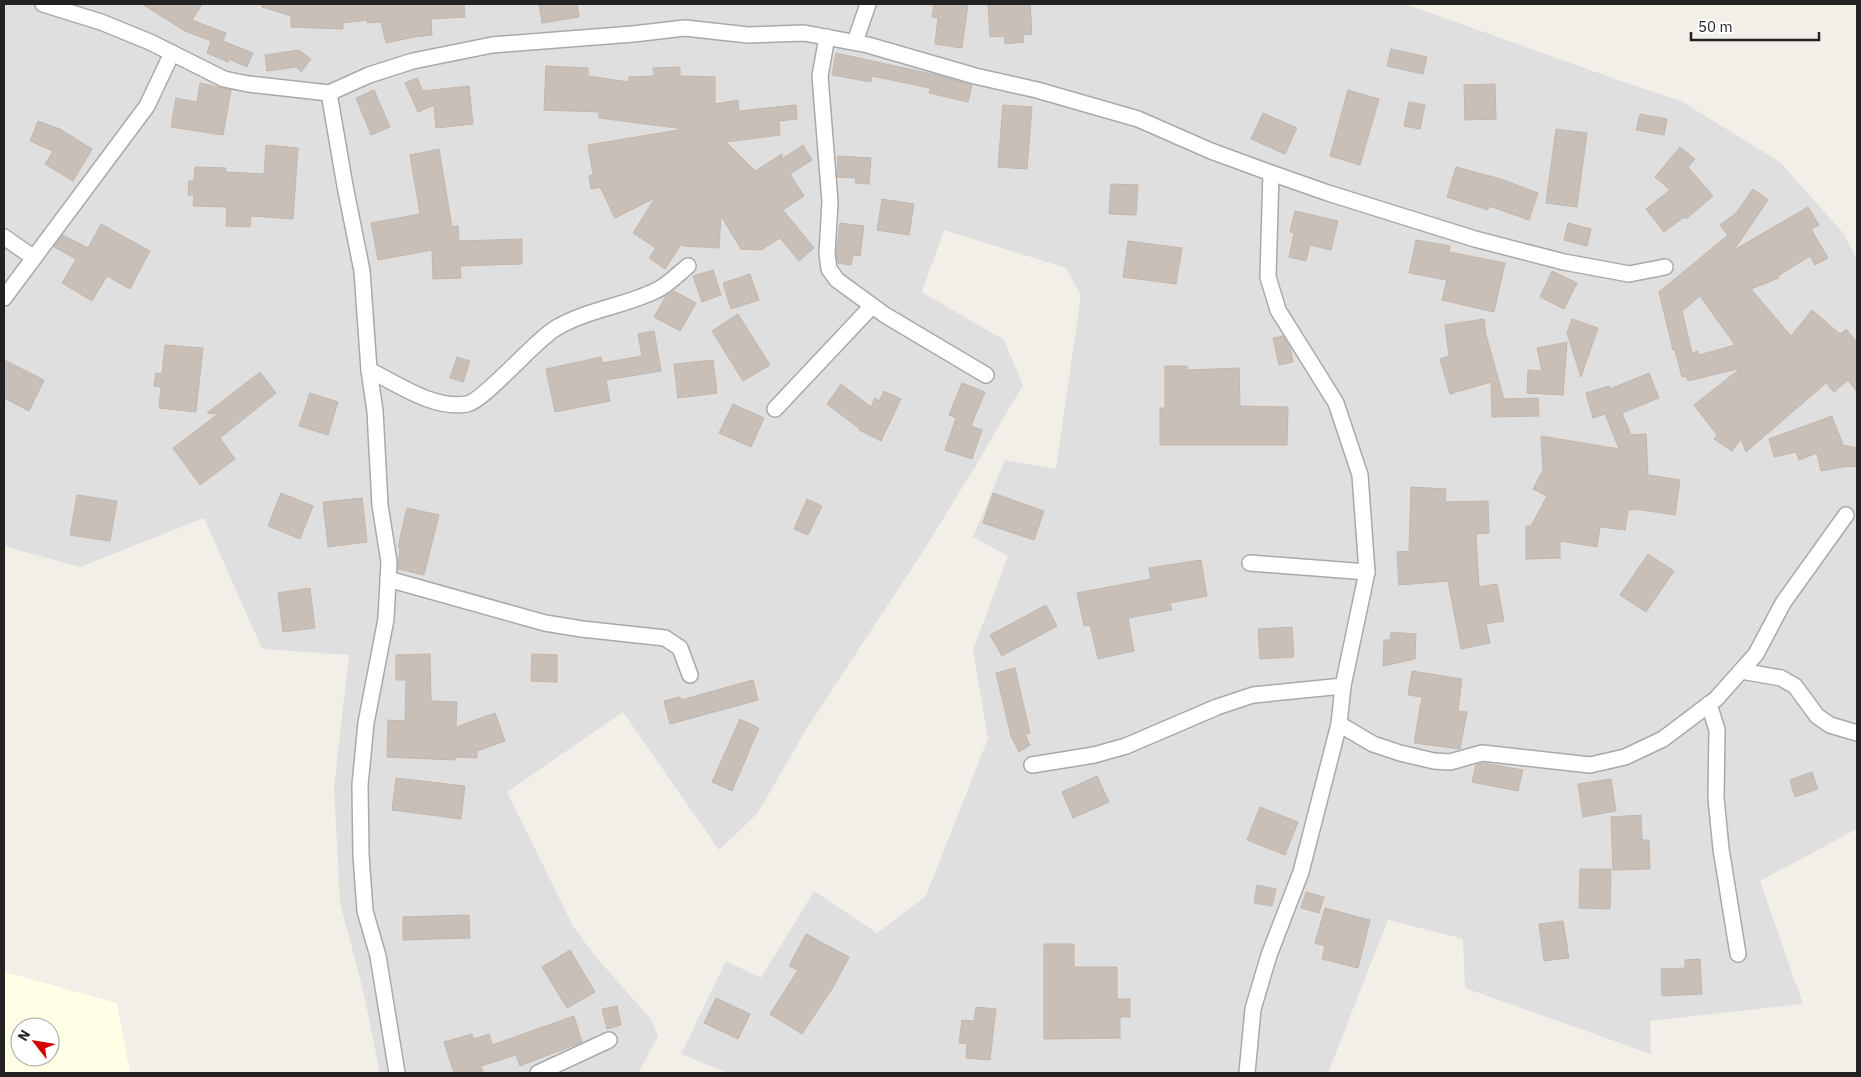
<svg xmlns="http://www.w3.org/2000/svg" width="1861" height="1077" font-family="'IBM Plex Sans',sans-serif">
<rect width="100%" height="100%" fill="#f2efe9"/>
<!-- residential -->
<polygon fill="#e0dfdf" points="4,4 1405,4 1624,82 1681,101 1780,162 1844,234 1857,260 1857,829 1760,881 1803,1004 1650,1021 1651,1054 1465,988 1463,939 1388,920 1328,1073 727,1073 681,1054 726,961 761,978 814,891 877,933 926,896 988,738 973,650 1008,556 973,537 1005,460 1056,469 1081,295 1066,268 944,230 922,292 1004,340 1023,385 975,467 920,556 807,728 757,814 719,850 623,712 507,792 573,926 595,956 651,1019 658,1036 638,1073 380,1073 363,990 340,903 334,787 349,655 262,649 204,518 80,567 4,546"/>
<!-- education -->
<path fill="#ffffe5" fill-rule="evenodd" d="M 4,972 L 117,1003 L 130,1073 L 4,1073 ZM 20,1027 L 50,1027 L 50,1057 L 20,1057 Z"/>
<!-- building -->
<g fill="#c7bfb8" stroke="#c4b6ab" fill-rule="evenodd">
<polygon points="142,4 202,4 192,20 226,33 223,41 253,53 247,67 229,59 228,62 207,53 211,41 185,31"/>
<polygon points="262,4 464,4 465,17 431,19 432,35 414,37 386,43 381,22 367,23 367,20 343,23 343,29 291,27 291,16 262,7"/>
<polygon points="539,4 577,4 579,17 542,23"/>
<polygon points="934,4 968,4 962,48 935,44 938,18 932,17"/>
<polygon points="988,4 1030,4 1032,34 1023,35 1024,42 1005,44 1004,36 990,37"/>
<polygon points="1391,49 1427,57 1423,74 1387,66"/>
<polygon points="299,50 311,59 301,72 296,67 267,71 265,55"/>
<polygon points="836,53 936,75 972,85 968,102 929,93 930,88 872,76 871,82 832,75"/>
<polygon points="546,66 588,68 588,76 629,82 629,77 654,76 653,68 680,67 680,76 715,77 715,104 738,100 739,111 796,105 797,119 779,121 780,135 726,142 755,171 782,154 782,159 803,145 812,160 790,174 804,196 783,210 814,248 799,261 780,238 761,250 741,249 721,216 719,248 683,246 682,243 665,269 649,258 656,248 633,233 655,198 615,218 600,187 591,189 589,176 593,175 588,145 684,129 599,118 599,112 544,110"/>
<polygon points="417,78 423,91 469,86 473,124 436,128 434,105 418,112 405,83"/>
<polygon points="200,83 231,90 223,135 171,127 176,98 197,102"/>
<polygon points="1495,84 1496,119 1465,120 1464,85"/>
<polygon points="374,90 390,127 371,135 356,98"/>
<polygon points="1348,90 1379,99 1360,165 1330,156"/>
<polygon points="1409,102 1425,105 1420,129 1404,126"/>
<polygon points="1003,105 1032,107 1027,169 998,167"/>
<polygon points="1263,113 1297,128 1285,154 1251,139"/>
<polygon points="1640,114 1667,119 1664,135 1636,130"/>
<polygon points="38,121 60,129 92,149 73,181 45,164 53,151 30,141"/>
<polygon points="1556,129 1587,133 1577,207 1546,203"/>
<polygon points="266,145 298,148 293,219 251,216 250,227 226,226 227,207 193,206 194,195 188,195 189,181 194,181 195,167 226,168 226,172 264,174"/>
<polygon points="1680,147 1695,159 1688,167 1713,196 1686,219 1684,217 1664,232 1646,209 1670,190 1655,177"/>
<polygon points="439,149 452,227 458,226 459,241 522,239 522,264 460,266 461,278 433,279 432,250 378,260 371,223 420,214 410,155"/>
<polygon points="838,156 871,158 869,184 855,183 856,178 837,177"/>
<polygon points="1456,167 1501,179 1538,193 1529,220 1489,206 1488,210 1447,197"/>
<polygon points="1111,184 1138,185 1136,215 1109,214"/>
<path d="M 1753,189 L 1768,200 L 1734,250 L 1808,207 L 1819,225 L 1811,229 L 1828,258 L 1815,265 L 1810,256 L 1778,276 L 1779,278 L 1751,289 L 1791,336 L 1812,310 L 1840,334 L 1846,329 L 1857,342 L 1857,392 L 1848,380 L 1834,392 L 1826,383 L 1746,452 L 1741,439 L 1732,451 L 1714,439 L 1717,435 L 1694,405 L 1741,368 L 1688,381 L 1686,376 L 1682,377 L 1675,350 L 1673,350 L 1659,292 L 1728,235 L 1720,225 L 1736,213 ZM 1700,296 L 1735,345 L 1699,355 L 1698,351 L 1692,353 L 1682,311 Z"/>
<polygon points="882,199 914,204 909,235 877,230"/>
<polygon points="1295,211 1338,221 1331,250 1310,245 1306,261 1289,257 1294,233 1290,232"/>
<polygon points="840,223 864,226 860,256 853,255 851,265 838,263 836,254"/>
<polygon points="1568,223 1591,229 1587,246 1564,240"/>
<polygon points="101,224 150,251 130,289 107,276 92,301 62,283 76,259 54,247 63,235 88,248"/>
<polygon points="1416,240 1450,246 1449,252 1505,263 1494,312 1442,300 1447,280 1409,273"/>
<polygon points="1128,241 1182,248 1176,284 1123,277"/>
<polygon points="713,270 721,295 702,302 693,276"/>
<polygon points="1552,271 1577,283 1564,309 1540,297"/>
<polygon points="750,274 759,300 731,309 723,283"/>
<polygon points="674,291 696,303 680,331 654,317 666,296"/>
<polygon points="738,314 770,365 743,381 712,331"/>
<polygon points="1484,319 1486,335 1504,399 1538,398 1539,416 1492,417 1491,382 1450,394 1440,359 1449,356 1445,325"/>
<polygon points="1572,319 1598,328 1581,377 1567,333"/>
<polygon points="654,331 661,371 606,380 610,401 555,412 546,369 601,357 602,363 642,356 638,334"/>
<polygon points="1283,336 1290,348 1293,362 1279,365 1273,338"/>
<polygon points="1567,342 1563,395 1527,393 1528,370 1542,371 1537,348"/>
<polygon points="165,345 203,348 196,412 159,408 161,387 154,386 156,373 162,374"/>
<polygon points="457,357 470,361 463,382 450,378"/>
<polygon points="4,360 44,380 29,411 4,398"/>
<polygon points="713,360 717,393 678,398 674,364"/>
<polygon points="1165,366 1187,366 1187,370 1239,368 1240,406 1288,407 1287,445 1160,445 1160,408 1165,408"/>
<polygon points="260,372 276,393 220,438 235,459 200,485 173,448 218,414 207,413"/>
<polygon points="1649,373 1659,398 1622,413 1631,435 1646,434 1648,475 1680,480 1675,515 1635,509 1635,510 1628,510 1625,530 1600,527 1597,547 1560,541 1560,558 1526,559 1526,526 1531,526 1547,496 1533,489 1543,470 1541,436 1619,449 1605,414 1593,418 1586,393 1609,386 1610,389"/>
<polygon points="962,383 985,392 971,426 982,430 972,459 945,450 956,418 949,415"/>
<polygon points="841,384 871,407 875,398 879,401 884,391 901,399 881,441 859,430 860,429 827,404"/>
<polygon points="310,393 338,402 328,435 299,426"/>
<polygon points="733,404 764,418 751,447 719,433"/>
<polygon points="1832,416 1843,445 1857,448 1857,467 1848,466 1821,471 1817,453 1799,460 1796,452 1774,457 1769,439"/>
<polygon points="1411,487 1446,489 1445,502 1488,501 1489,533 1476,534 1479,587 1497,584 1504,621 1486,624 1490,643 1461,649 1448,581 1399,585 1397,552 1409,551"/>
<polygon points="281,493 313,506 300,539 268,526"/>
<polygon points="993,493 1044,511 1034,540 983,523"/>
<polygon points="77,495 117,501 110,541 70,535"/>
<polygon points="362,498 367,542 328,547 323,502"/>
<polygon points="807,499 822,506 808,535 794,529"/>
<polygon points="407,508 439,515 424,575 398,569 400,547 398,547"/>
<polygon points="1648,554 1674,571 1646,612 1620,595"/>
<polygon points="1201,560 1207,596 1170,603 1172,610 1128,618 1134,651 1098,659 1090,625 1084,626 1077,593 1151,579 1149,568"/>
<polygon points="310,588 315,628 283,632 278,593"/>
<polygon points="1046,605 1057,626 1002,656 990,635"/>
<polygon points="1292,627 1294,657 1260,659 1258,629"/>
<polygon points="1391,632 1416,634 1415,659 1383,666 1384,640 1390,640"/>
<polygon points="430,654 431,701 457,702 456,727 495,713 505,741 477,751 477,758 455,757 455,760 387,757 388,720 405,721 406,680 396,680 396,655"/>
<polygon points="532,654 557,655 557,682 531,681"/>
<polygon points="1015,668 1030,733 1025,734 1030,745 1019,752 1011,736 996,673"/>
<polygon points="1412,671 1462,679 1458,711 1467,712 1460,749 1414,743 1422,697 1408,695"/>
<polygon points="753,680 758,700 670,724 664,701 680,697 681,700"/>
<polygon points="740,719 759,728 732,791 712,782"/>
<polygon points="1483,763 1523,770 1518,791 1472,782 1476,765"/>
<polygon points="1812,772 1818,789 1795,797 1790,780"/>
<polygon points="1097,776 1109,802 1073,818 1062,792"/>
<polygon points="396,778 465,786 461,819 392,810"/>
<polygon points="1611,779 1616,811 1583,817 1578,784"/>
<polygon points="1260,807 1298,822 1285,855 1247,840"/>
<polygon points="1641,815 1642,840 1649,840 1650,869 1613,870 1611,817"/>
<polygon points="1580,869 1611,869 1610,909 1579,908"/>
<polygon points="1257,885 1276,889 1272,906 1254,903"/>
<polygon points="1306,892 1324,897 1319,913 1301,908"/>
<polygon points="1325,908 1370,920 1358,968 1322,959 1325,946 1315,943"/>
<polygon points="469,915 470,938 403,940 403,917"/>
<polygon points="1563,921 1569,958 1544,961 1539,924"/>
<polygon points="806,934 849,957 832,989 802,1034 770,1014 798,970 789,966"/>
<polygon points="1044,944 1074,944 1074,967 1117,967 1117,999 1130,999 1130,1017 1120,1017 1120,1038 1044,1039"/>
<polygon points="570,950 595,992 567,1008 542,967"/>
<polygon points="1700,959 1702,994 1662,996 1661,969 1685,968 1685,960"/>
<polygon points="716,998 750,1014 738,1039 704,1023"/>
<polygon points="617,1006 621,1025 607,1029 602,1009"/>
<polygon points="976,1007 996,1009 990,1060 966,1058 967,1044 959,1043 962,1020 974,1021"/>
<polygon points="574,1016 582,1042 520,1066 516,1055 481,1066 483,1073 454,1073 444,1042 472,1034 474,1039 489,1034 492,1045"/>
</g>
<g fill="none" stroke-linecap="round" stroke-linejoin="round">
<defs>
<g id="minor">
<polyline points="43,4 101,22 150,42 224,79 248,84 329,93 369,75 413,61 492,45 633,34 685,28 748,35 804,33 868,45 975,76 1037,90 1138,119 1211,151 1271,173 1328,193 1475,239 1564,262 1629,274 1665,267"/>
<polyline points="827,37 820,76 830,202 827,254 829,269 837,280 885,315 986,375"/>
<polyline points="855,42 868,4"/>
<polyline points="329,93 345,186 362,271 369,370 375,411 380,505 389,562 386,619 366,723 360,785 361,855 365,911 378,956 397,1073"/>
<polyline points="4,237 34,258"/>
<polyline points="4,298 147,106 172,53"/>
<path d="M 369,370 C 398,384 434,410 467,404 C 484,401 534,341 556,328 C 586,310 624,306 655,291 C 667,286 678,274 688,266"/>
<polyline points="775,409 872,306"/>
<polyline points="1250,563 1367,572"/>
<polyline points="388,579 545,623 582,629 665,638 680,648 690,675"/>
<polyline points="1741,671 1781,678 1795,686 1817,716 1830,725 1857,733"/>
<polyline points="1709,704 1717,730 1716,798 1721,849 1738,954"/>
<polyline points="1339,724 1373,744 1400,753 1434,761 1450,762 1482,753 1590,765 1625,757 1663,739 1716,699 1756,654 1783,603 1846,515"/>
<polyline points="1032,765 1094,755 1126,746 1217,707 1253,695 1343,686"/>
<polyline points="538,1073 609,1040"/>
<polyline points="1247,1073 1253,1009 1269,955 1301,872 1339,724 1343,686 1367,572 1360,475 1336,403 1278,310 1268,277 1271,173"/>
</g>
</defs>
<!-- minor casing -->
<use href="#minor" stroke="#a9a9a9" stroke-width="18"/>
<!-- minor -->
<use href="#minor" stroke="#fff" stroke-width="15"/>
</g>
<!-- border -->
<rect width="1861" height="1077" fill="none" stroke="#222222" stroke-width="10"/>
<!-- north arrow -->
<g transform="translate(35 1042) rotate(301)"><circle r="24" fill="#ffffff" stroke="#a7a7a7"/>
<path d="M0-4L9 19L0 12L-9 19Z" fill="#d40000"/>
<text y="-8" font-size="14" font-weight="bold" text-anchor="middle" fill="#222222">N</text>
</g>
<!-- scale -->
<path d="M1691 32v8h128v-8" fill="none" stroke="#222222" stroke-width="2.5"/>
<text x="1698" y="32" font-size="15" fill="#222222" stroke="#ffffff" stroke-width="4" paint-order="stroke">50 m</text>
</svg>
